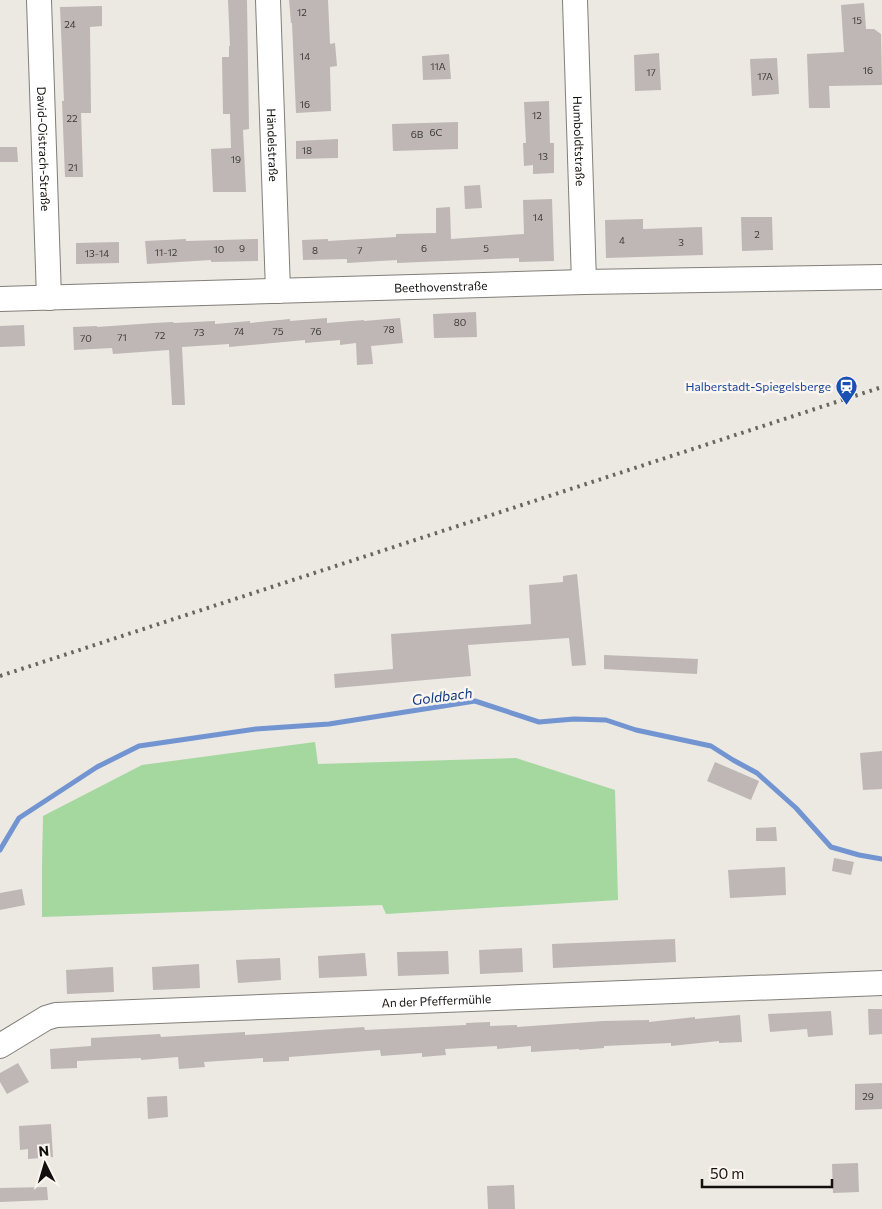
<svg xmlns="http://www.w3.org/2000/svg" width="882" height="1209" font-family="Commissioner,sans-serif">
<rect width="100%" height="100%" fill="#ece8e2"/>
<!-- green -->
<polygon fill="#a4d89f" points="315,742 318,764 516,758 615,790 618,900 386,914 382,905 42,917 42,865 43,816 142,765"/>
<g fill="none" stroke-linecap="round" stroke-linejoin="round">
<!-- stream -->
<polyline stroke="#7295d1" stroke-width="5" points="0,850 19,818 97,767 139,746 256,729 329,724 475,701 539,722 574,719 606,720 636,730 711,746 733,760 757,773 796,808 831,847 859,855 882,859"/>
</g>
<!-- building -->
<g fill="#beb7b5">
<polygon points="228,0 247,0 249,129 243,130 246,192 213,192 211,149 231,148 230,114 223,114 222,57 229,57 229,46 230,46"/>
<polygon points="289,0 328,0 330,44 335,43 337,66 330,67 331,111 296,113 292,23 291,23"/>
<polygon points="864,3 866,29 874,29 881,34 882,85 829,86 830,108 809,108 807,54 844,52 841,5"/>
<polygon points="102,6 102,26 90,27 91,113 81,113 83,177 65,177 62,101 64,101 60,7"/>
<polygon points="659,53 661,90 635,91 634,55"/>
<polygon points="449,54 451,79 423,80 422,56"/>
<polygon points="777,58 779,94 752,96 750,59"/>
<polygon points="549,101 550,143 554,143 554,173 533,174 533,165 524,166 523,143 526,143 524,102"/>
<polygon points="458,122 458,149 393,151 392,124"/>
<polygon points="338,139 338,158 296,159 296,141"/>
<polygon points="0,147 17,147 18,162 0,162"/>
<polygon points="480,185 482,208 465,209 464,186"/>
<polygon points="552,199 554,261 519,262 519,258 397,263 397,260 347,263 347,259 303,260 302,240 328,239 328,241 396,237 396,234 436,233 436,208 450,207 451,239 524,234 523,200"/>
<polygon points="741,217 772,217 773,250 742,251"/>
<polygon points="643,219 643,229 702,227 703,255 606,258 605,220"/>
<polygon points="186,239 186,241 258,239 258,261 211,262 211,260 147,264 145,241"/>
<polygon points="119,242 119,263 76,264 76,243"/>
<polygon points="476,312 477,337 434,338 433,314"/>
<polygon points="327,318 327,323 364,320 364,321 400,318 403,343 371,346 373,364 357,365 356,343 340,345 340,340 305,343 305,340 229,347 229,344 182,347 185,405 172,405 169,350 113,354 112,348 74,350 73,327 97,326 97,327 154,323 173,322 174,323 215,321 215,324 250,321 250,323 290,319 290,321"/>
<polygon points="24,325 25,346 0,347 0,326"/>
<polygon points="577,574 586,665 572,666 569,638 468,645 471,676 335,688 334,674 393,669 391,634 531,624 529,585 563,582 563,576"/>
<polygon points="604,655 698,659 697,674 604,669"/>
<polygon points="882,751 882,789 863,790 860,753"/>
<polygon points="715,762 759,781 751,800 707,781"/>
<polygon points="776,827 777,841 756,841 756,828"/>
<polygon points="834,858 854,862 851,875 832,871"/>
<polygon points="785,867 786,895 730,898 728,870"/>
<polygon points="22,889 25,905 0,910 0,893"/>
<polygon points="675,939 676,962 553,968 552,944"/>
<polygon points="522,948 523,972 480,974 479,950"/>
<polygon points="448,951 449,974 398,976 397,952"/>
<polygon points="365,953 367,976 319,978 318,956"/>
<polygon points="280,958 281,980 238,983 236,960"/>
<polygon points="199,964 200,988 153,990 152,967"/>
<polygon points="113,967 114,992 67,994 66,970"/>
<polygon points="868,1009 882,1009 882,1034 869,1035"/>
<polygon points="831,1011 833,1035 808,1037 807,1029 770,1032 768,1014"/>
<polygon points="740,1015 742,1042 719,1043 719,1041 671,1046 671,1043 604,1046 604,1048 579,1050 579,1049 531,1052 531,1046 497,1049 497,1046 445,1049 446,1055 422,1057 422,1053 381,1056 380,1050 289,1057 289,1061 263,1062 263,1058 204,1062 205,1067 179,1069 178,1057 141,1060 141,1058 77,1061 77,1068 51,1069 50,1049 91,1046 91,1038 160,1034 161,1037 245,1032 245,1035 364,1027 365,1030 466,1025 466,1023 490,1022 490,1026 517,1025 517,1027 603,1021 649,1020 649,1022 695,1017 695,1019"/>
<polygon points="18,1063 29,1082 7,1094 0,1082 0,1073"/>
<polygon points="882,1083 882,1109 855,1110 855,1084"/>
<polygon points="167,1096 168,1117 148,1119 147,1097"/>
<polygon points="51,1124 53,1157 28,1159 28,1149 20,1150 19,1126"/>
<polygon points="858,1163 859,1192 833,1193 832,1164"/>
<polygon points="514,1185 515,1209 488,1209 487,1186"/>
<polygon points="47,1187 48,1200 0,1202 0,1188"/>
</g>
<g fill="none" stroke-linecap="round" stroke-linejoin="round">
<defs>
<g id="minor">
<path id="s1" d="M 39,0 L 49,298"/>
<path id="s2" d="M 268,0 L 278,291"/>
<path id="s3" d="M 575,0 L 584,282"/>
<path id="s4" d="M 0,299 L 584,282 L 882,277"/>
<path id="s5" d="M 0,1046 L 46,1018 L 56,1015 L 882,983"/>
</g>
</defs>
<!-- minor casing -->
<use href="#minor" stroke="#827e79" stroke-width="26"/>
<!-- minor -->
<use href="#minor" stroke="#fff" stroke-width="24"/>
<!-- rail -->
<polyline stroke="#696662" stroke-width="4" stroke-dasharray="2.5 5" stroke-linecap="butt" points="0,676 882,387"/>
</g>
<!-- icons -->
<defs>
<symbol id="station-pin" viewBox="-11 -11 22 30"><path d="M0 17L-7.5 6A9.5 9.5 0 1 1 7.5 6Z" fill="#1a4fb4" stroke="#faf5ef"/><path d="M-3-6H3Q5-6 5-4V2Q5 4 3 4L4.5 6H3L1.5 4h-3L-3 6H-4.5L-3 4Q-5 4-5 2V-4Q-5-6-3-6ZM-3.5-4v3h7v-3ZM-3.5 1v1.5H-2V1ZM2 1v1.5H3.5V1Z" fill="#fff"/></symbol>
</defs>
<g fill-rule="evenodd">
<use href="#station-pin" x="834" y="374" width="25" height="34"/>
</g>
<g text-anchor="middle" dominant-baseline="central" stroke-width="5" stroke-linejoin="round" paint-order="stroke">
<!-- number labels -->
<g font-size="10" fill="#3d3a38">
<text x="302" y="12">12</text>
<text x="857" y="20">15</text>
<text x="70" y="24">24</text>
<text x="305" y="56">14</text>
<text x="438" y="66">11A</text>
<text x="868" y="70">16</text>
<text x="651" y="72">17</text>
<text x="765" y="76">17A</text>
<text x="305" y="104">16</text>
<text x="537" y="115">12</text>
<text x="72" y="118">22</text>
<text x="436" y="132">6C</text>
<text x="417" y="134">6B</text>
<text x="307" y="150">18</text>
<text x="543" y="156">13</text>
<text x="236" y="159">19</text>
<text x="73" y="167">21</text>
<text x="538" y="217">14</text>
<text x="757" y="234">2</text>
<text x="622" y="240">4</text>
<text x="681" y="242">3</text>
<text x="242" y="248">9</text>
<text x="424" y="248">6</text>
<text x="486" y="248">5</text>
<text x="219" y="249">10</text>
<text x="315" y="250">8</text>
<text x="360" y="250">7</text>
<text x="166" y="252">11-12</text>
<text x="97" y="253">13-14</text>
<text x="460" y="322">80</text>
<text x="389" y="329">78</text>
<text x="239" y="331">74</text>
<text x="278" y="331">75</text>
<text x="316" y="331">76</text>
<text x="199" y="332">73</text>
<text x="160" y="335">72</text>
<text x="122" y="337">71</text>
<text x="86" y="338">70</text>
<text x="868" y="1096">29</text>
</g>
<!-- street labels -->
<g font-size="12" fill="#12100e" stroke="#faf5ef">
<text stroke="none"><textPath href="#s3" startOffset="141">Humboldtstraße</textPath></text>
<text stroke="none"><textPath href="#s2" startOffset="145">Händelstraße</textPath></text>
<text stroke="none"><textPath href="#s1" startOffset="149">David-Oistrach-Straße</textPath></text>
<text stroke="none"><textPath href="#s4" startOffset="441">Beethovenstraße</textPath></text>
<text stroke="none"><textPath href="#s5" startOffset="445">An der Pfeffermühle</textPath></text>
</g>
<!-- transit labels -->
<g font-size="12" fill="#164399" stroke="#faf5ef" text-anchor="end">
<text x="831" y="386">Halberstadt-Spiegelsberge</text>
</g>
<!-- water labels -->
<g font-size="14" font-style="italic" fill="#103980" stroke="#faf5ef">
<text transform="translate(442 696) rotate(-7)">Goldbach</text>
</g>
</g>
<!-- north arrow -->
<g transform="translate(45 1164) rotate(355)" stroke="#faf5ef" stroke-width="4" paint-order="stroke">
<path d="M0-4L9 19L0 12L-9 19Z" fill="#12100e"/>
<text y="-8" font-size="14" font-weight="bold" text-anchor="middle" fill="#12100e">N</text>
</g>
<!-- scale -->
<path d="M702 1179v8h130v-8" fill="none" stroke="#12100e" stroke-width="2.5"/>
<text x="710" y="1179" font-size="15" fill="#12100e" stroke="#faf5ef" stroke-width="4" paint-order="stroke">50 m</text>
</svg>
